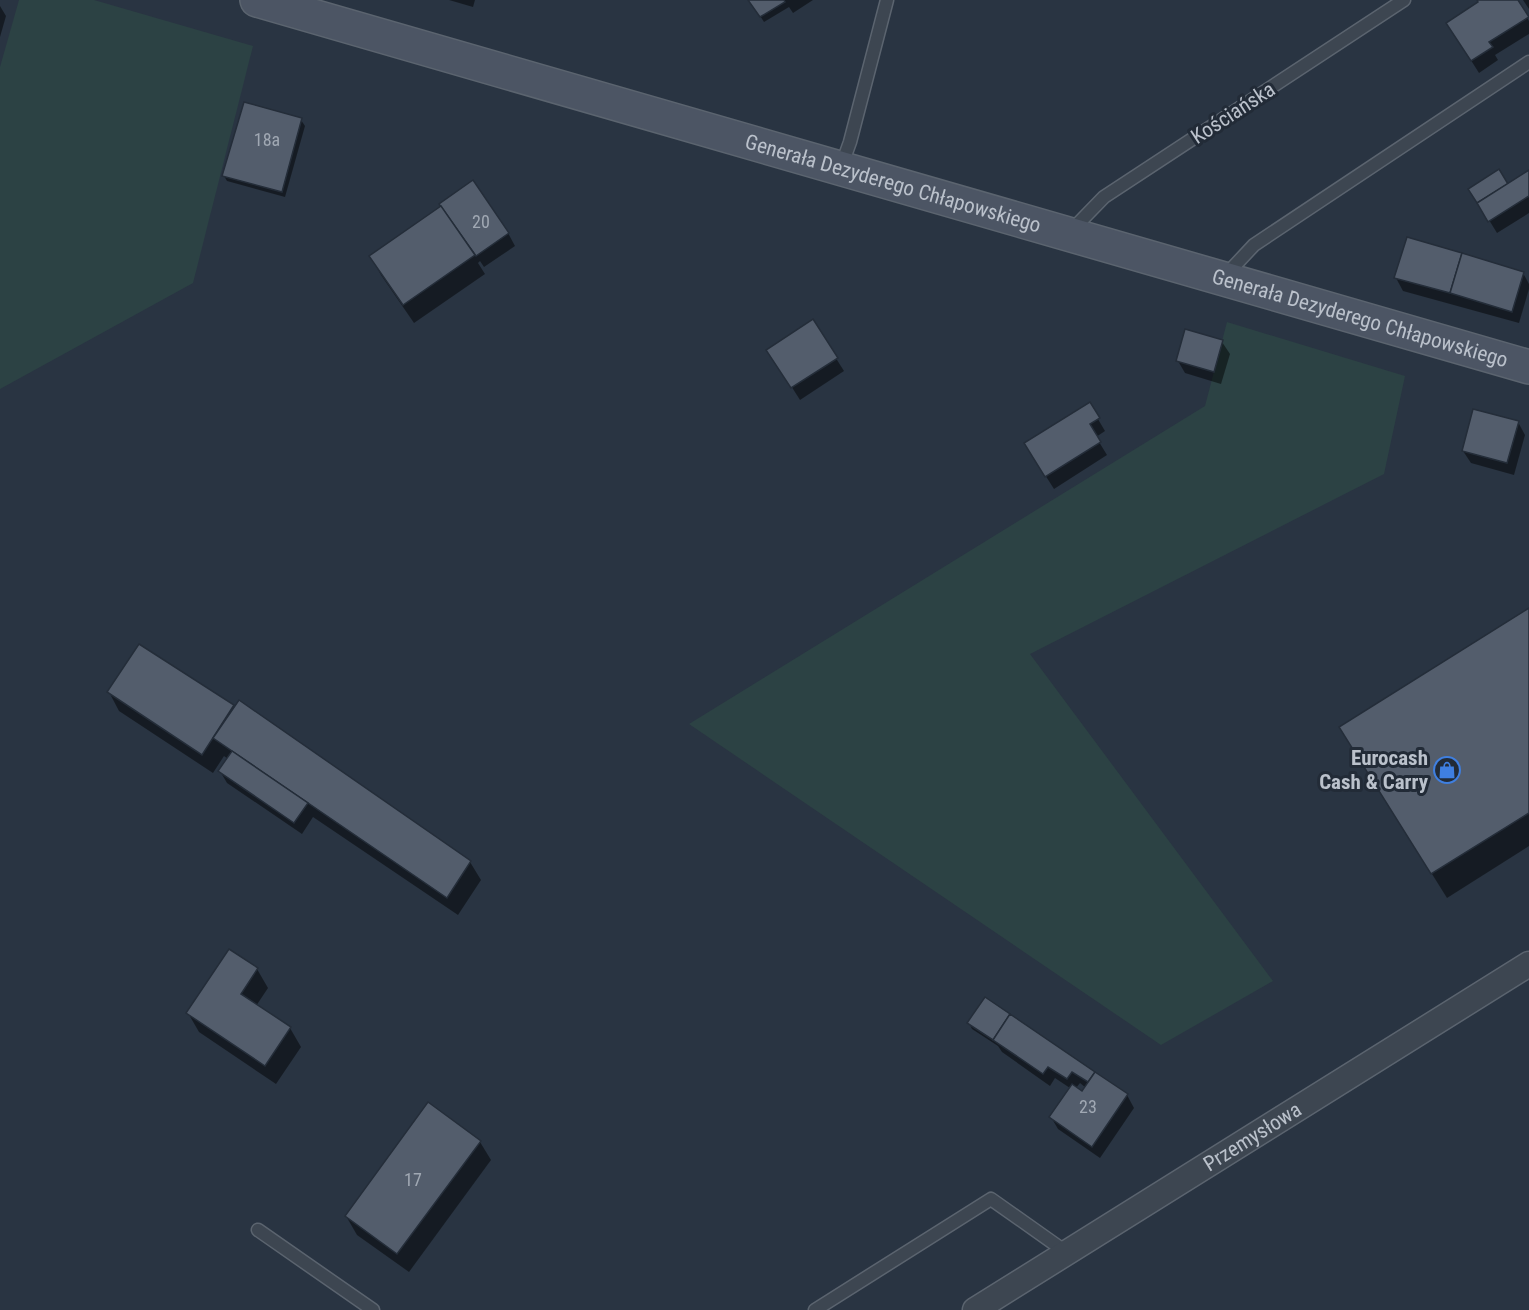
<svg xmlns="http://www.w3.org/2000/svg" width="1529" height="1310" font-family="'Roboto Condensed',sans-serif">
<rect width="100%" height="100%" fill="#293442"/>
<!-- green -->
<g fill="#2c4244">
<polygon points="19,0 94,0 253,46 193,283 0,389 0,67"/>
<polygon points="1227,322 1405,376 1384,474 1030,654 1273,981 1161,1045 689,724 1205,406"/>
</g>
<!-- shadow -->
<g fill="#0007" fill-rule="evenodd">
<polygon points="449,0 475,0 473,7"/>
<polygon points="750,0 813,0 793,13 789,7 764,22"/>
<polygon points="1479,0 1516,0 1529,21 1529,34 1495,55 1498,60 1479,73 1455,35 1480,3"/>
<polygon points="1523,0 1529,0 1529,9"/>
<polygon points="0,6 6,16 0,37"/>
<polygon points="301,120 305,126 285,197 227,181 224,176"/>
<polygon points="1529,172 1529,213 1497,233 1470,189 1508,185"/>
<polygon points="443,207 508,233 515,246 484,267 480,261 478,263 485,274 414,323 381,275 371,257"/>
<polygon points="1523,273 1529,284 1529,289 1519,323 1403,291 1396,278"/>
<polygon points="813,322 844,371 800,400 776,362"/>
<polygon points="1222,342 1230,354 1221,384 1185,373 1178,361"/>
<polygon points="1089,404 1105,431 1096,437 1107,455 1054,489 1033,456"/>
<polygon points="1518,422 1525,435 1514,475 1471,463 1463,451"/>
<polygon points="1529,609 1529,846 1447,898 1341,728"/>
<polygon points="139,646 235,707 470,862 481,880 458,915 313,817 302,834 227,783 220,771 228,759 224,756 213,773 119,711 109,692"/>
<polygon points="257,969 268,988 256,1006 290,1028 301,1047 276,1084 199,1032 188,1013"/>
<path d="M 985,999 L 1127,1095 L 1134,1108 L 1100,1158 L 1058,1129 L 1051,1117 L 1070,1088 L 1055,1078 L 1050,1086 L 1002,1052 L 998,1046 L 972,1029 L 969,1023 ZM 1080,1083 L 1086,1088 L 1083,1093 L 1076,1088 Z"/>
<polygon points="480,1142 491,1160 409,1272 357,1235 346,1216"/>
</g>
<!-- building -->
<g fill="#535d6c" stroke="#242d39" stroke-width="1.5">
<polygon points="748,0 784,0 785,2 760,17"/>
<polygon points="1477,0 1518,0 1529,17 1489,42 1493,47 1471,61 1446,23 1478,2"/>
<polygon points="244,102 302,118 282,192 222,176"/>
<polygon points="1499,169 1508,184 1477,203 1468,189"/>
<polygon points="1529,170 1529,196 1488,222 1477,203"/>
<polygon points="473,180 509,233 476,256 439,204"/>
<polygon points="441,206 475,255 403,305 369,256"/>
<polygon points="1407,237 1462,253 1450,293 1394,278"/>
<polygon points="1462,253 1524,272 1512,312 1450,293"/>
<polygon points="813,319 838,358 791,388 766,350"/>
<polygon points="1185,329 1223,340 1214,372 1176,361"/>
<polygon points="1090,402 1100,418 1090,424 1101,442 1045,477 1024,443"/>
<polygon points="1473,409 1519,421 1507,463 1462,451"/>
<polygon points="1529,608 1529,813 1431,874 1339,727"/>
<polygon points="139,644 234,705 202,755 107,692"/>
<polygon points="239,700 471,861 447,898 213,738"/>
<polygon points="232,751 308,803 294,823 218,771"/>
<polygon points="229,949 258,968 241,994 291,1027 265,1066 186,1013"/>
<polygon points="985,997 1010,1014 993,1040 967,1023"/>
<polygon points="1010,1014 1095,1072 1088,1082 1072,1072 1067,1079 1048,1067 1043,1074 993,1040"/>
<polygon points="1095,1072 1128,1094 1092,1147 1049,1117 1072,1084 1082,1091"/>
<polygon points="428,1102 481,1141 397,1254 345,1216"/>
</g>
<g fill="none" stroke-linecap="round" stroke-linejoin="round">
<defs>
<g id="lane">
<polyline points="841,167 850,142 887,0"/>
<polyline points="1071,231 1104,197 1404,0"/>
<polyline points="1224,277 1254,245 1529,62"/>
<polyline points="258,1230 373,1310"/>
<polyline points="815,1310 991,1199 1066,1252"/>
</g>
<g id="street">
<path id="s1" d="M 975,1310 L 1529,964"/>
</g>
<g id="secondary">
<path id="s2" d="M 257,0 L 1529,367"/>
</g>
</defs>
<!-- lane casing -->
<use href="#lane" stroke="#5b646f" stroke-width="15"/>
<!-- street casing -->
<use href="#street" stroke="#5b646f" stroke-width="27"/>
<!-- secondary casing -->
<use href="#secondary" stroke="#5b646f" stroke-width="36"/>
<!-- lane -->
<use href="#lane" stroke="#3d4651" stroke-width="12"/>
<!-- street -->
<use href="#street" stroke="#3d4651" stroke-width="24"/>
<!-- secondary -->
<use href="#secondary" stroke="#4c5564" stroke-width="33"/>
</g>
<!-- icons -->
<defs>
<symbol id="shop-ring" viewBox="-11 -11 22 22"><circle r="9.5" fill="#222b37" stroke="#3f7fe0" stroke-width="1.5"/><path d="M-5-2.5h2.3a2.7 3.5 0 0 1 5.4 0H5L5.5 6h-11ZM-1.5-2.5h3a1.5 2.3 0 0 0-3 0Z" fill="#3f7fe0"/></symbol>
</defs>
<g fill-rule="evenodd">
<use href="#shop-ring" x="1432" y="755" width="30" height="30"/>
</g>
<g text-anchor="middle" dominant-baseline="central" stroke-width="6" stroke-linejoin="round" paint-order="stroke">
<!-- number labels -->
<g font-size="18" fill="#a0a8b3">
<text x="267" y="139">18a</text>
<text x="481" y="221">20</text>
<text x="1088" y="1106">23</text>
<text x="413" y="1179">17</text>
</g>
<!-- street labels -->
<g font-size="21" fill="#bac1cb" stroke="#222b37">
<text transform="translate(1233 113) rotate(-33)">Kościańska</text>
<text stroke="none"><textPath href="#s2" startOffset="662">Generała Dezyderego Chłapowskiego</textPath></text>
<text stroke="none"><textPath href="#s2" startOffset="1148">Generała Dezyderego Chłapowskiego</textPath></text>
<text stroke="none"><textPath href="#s1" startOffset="327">Przemysłowa</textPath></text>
</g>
<!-- poi labels -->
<g font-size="21" font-weight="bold" fill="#bac1cb" stroke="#222b37" text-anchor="end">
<text x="1428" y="758">Eurocash<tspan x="1428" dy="24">Cash &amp; Carry</tspan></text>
</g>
</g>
</svg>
